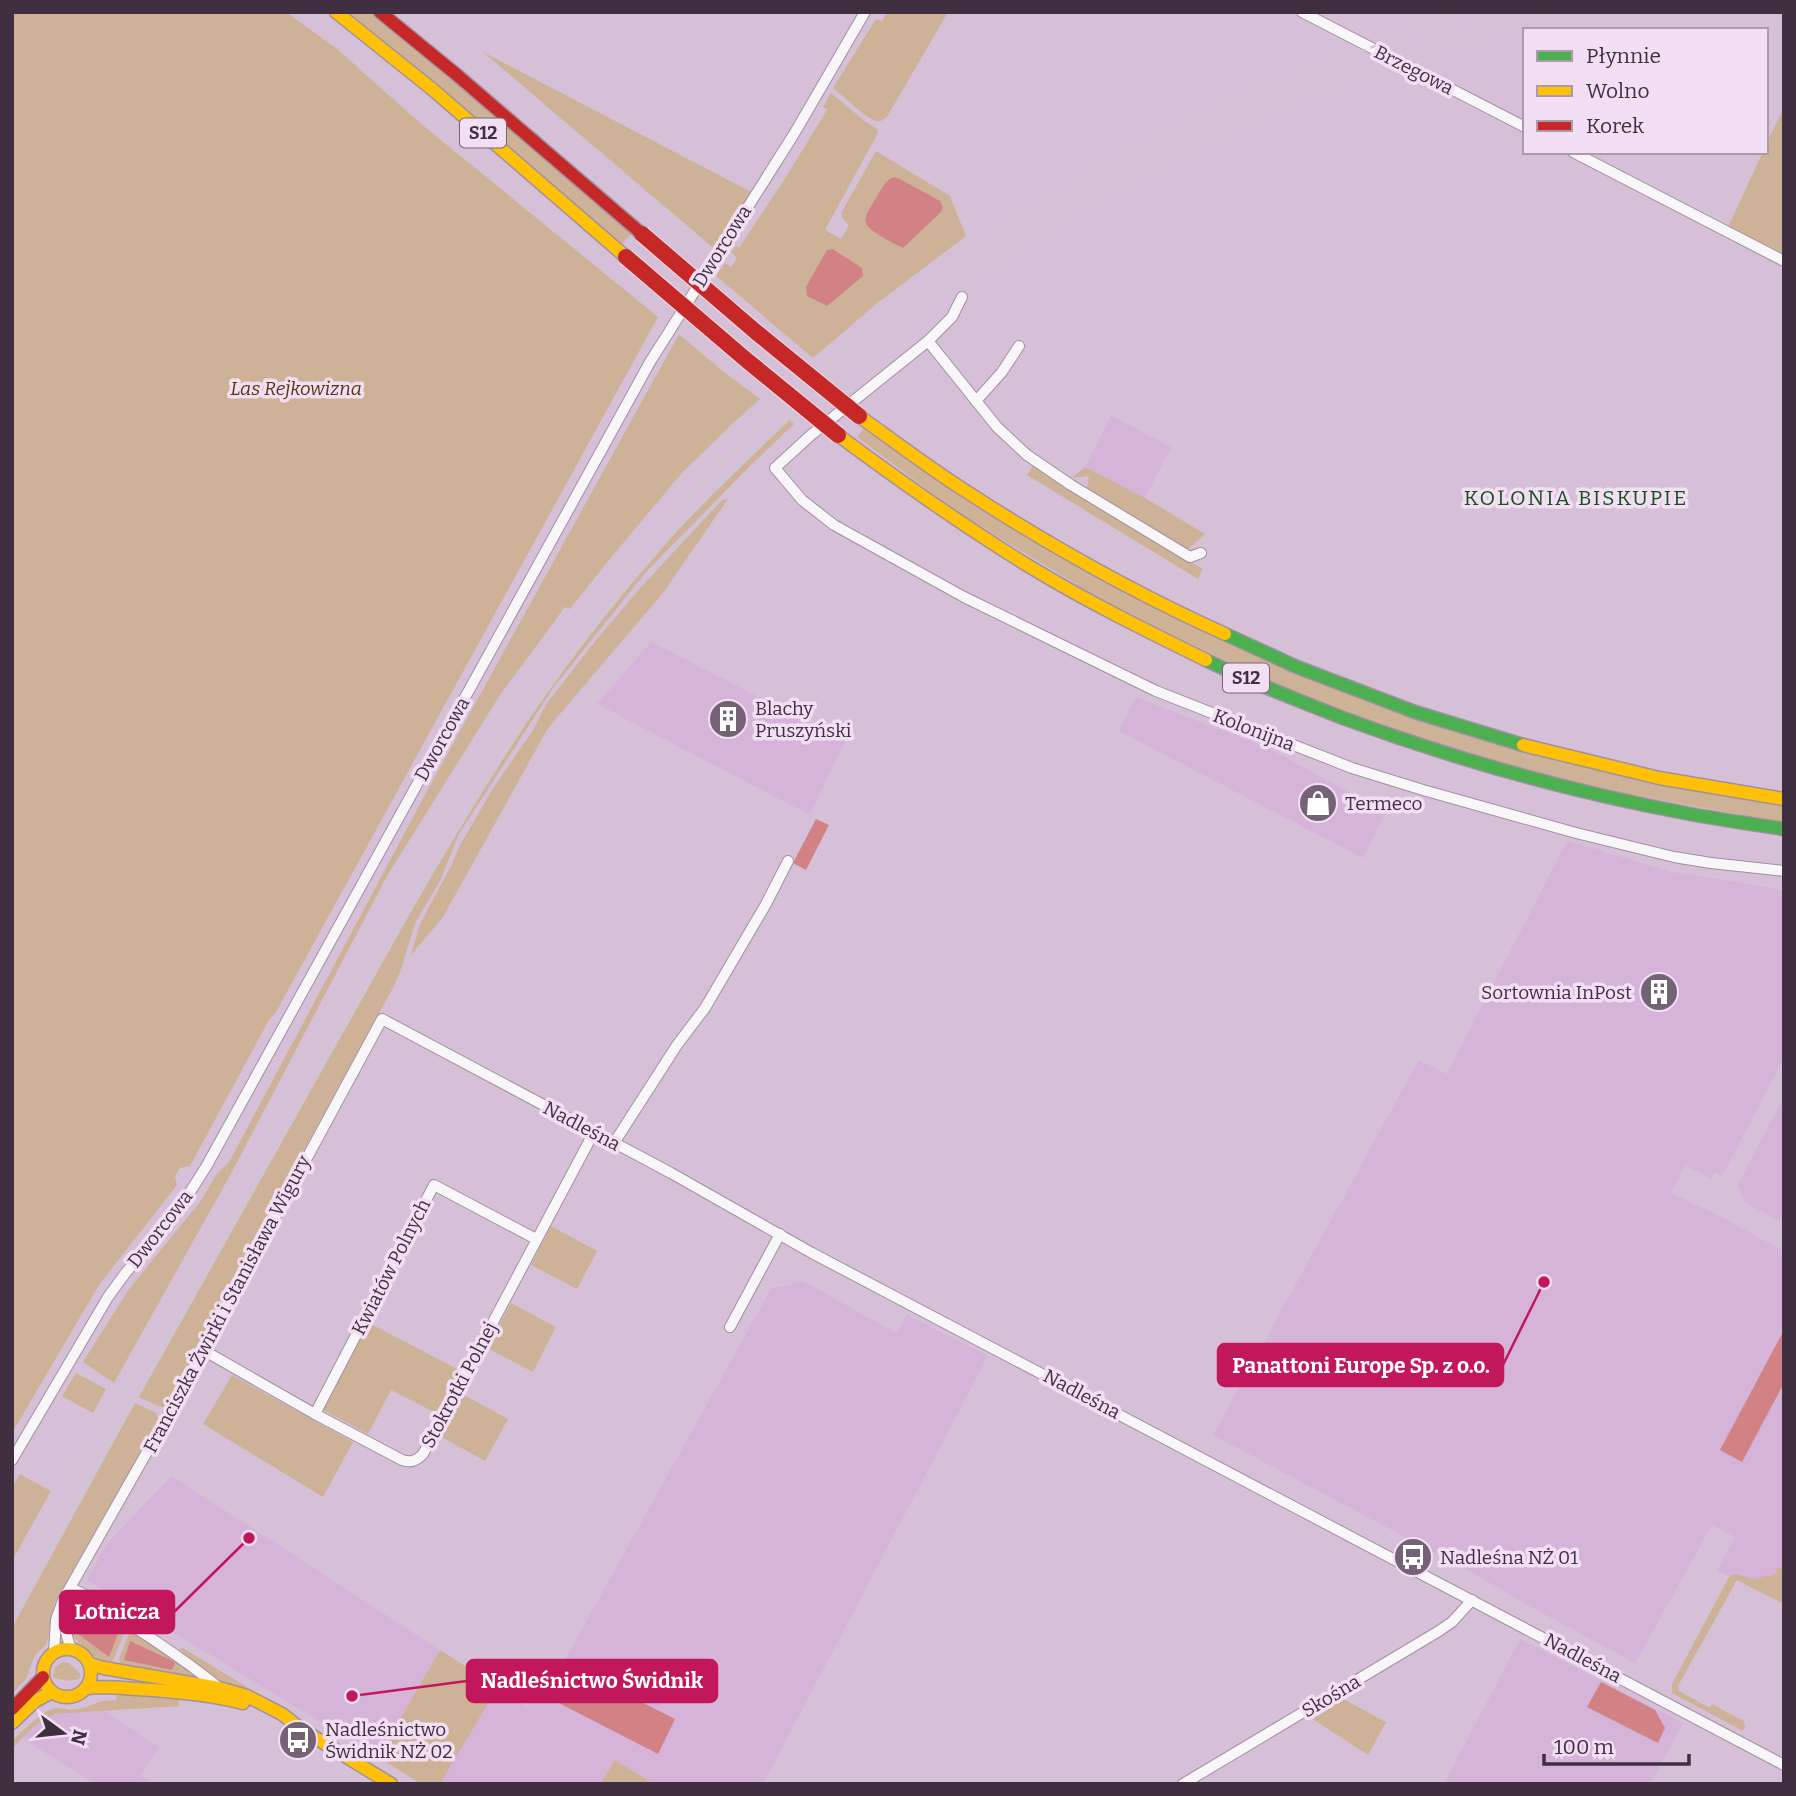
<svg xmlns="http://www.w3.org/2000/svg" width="1796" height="1796" font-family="Bitter,serif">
<rect width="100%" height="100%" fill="#d6c0d7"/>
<!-- built -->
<g fill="#d6b3d8">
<polygon points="1111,416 1171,447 1145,498 1085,467"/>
<polygon points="651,642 845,741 810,815 597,704"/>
<polygon points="1136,697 1272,750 1385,812 1363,858 1119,731"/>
<polygon points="1567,841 1672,872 1784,890 1784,1058 1722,1176 1715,1172 1712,1179 1685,1165 1671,1193 1719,1216 1784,1251 1784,1604 1717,1570 1735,1537 1712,1525 1635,1663 1533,1608 1471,1572 1213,1435 1419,1060 1447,1074"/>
<polygon points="1784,1096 1784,1223 1745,1203 1738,1184"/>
<polygon points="803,1281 896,1333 907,1315 988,1356 763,1784 654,1784 615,1760 600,1784 440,1784 498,1687 528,1707 548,1671 557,1674 771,1289"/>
<polygon points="172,1476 440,1650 378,1757 87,1580 108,1542"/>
<polygon points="1520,1639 1683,1723 1650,1784 1444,1784"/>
<polygon points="104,1711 159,1747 141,1775 154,1784 95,1784 22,1738 47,1717 55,1714"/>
</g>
<!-- green -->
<g fill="#ceb298">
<polygon points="12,12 286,12 336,48 420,123 658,317 276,1012 269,1020 190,1166 180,1168 175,1176 177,1185 99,1285 12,1433"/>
<polygon points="344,12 370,12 455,80 631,234 622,244"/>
<path d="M 887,12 L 948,12 L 887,117 C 882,120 882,122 876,121 C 866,119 843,95 833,88 L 876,19 L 882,21 Z"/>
<polygon points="483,52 753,193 718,252"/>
<polygon points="831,93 866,122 876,128 878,133 825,230 841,239 849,225 842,218 841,213 876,151 950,196 966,236 880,301 813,358 716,276 725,263 731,267 737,258 731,252 736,246 739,248 784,180 827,110 823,107"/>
<polygon points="1784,107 1784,254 1728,227 1763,152 1766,152 1766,144"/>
<polygon points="679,334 725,373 760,399 730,426 681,474 609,560 570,609 565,607 500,695 387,876 233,1170 114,1383 83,1362 129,1289 200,1202 216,1175 229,1162 427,791"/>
<path d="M 790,420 L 794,424 L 750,466 L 646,572 L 553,688 L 459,834 L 440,881 L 416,921 L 400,972 L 394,986 L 248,1252 L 165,1407 L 160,1407 L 139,1397 L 412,910 C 447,850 482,791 520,733 C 566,663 624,590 680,528 C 715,491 753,455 790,420 Z"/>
<polygon points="864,428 966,500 1323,685 1784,805 1784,823 1584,786 1460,752 1282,688 1107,603 957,512 857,437"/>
<polygon points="1033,465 1107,513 1203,569 1198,579 1027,475"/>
<polygon points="1085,467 1145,498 1205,534 1187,550 1087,488 1089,476 1072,478"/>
<polygon points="728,499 663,593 548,728 443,917 411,955 420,924 451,866 459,847 492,790 533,730 547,703 597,639 641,587 722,500"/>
<polygon points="551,1226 597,1251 577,1289 531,1265"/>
<polygon points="511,1303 556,1327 533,1372 487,1348"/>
<polygon points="369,1323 459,1370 436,1413 391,1390 368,1434 323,1410"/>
<polygon points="76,1373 106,1389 93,1413 62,1396"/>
<polygon points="232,1375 353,1442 323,1497 203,1424"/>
<polygon points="462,1394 508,1419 485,1461 440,1436"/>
<polygon points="135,1403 156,1413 159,1419 57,1598 53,1609 50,1630 46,1645 35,1655 26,1679 12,1694 12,1628"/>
<polygon points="20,1474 51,1491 12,1561 12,1488"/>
<polygon points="1784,1566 1781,1573 1784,1575 1784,1604 1737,1580 1678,1686 1679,1691 1710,1708 1712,1704 1744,1721 1745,1727 1743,1731 1672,1693 1672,1684 1729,1577 1734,1574 1756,1579 1767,1575 1768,1577 1777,1573 1776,1569"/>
<path d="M 76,1599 L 85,1600 L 127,1626 L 112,1663 C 101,1661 95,1657 87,1650 C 68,1632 66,1631 70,1604 Z"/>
<polygon points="134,1632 205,1680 121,1664 119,1659 129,1634"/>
<path d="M 183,1648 L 247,1687 L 242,1691 C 214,1681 201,1668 179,1649 Z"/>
<polygon points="440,1650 498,1687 440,1784 421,1784 378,1757"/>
<polygon points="63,1662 69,1663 81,1675 79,1679 69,1681 53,1678 53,1674 55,1667"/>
<path d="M 117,1695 L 179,1697 L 179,1706 L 55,1714 C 38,1720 24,1736 12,1749 L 12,1741 C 23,1731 42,1710 57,1708 C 64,1708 71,1711 79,1709 C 95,1705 97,1700 116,1700 Z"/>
<polygon points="1338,1696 1386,1722 1368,1755 1308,1716"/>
<polygon points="615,1760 654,1784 600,1784"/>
</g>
<!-- water -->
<g fill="#d28284">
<path d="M 894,177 L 900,179 L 940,201 L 943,207 L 941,212 L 903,248 C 895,244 868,231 866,223 C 863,216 873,204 876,198 C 881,190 885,180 894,177 Z"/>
<polygon points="833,249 862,268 863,276 827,306 807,296 806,287 827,250"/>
<polygon points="816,819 829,825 806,870 793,863"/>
<polygon points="1784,1330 1784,1383 1742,1462 1720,1450"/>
<polygon points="85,1611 103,1623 108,1621 114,1625 113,1631 118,1634 109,1657 74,1631"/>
<polygon points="130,1641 175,1662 172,1670 124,1660"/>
<polygon points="572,1667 675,1719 658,1754 555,1701"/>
<polygon points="1601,1682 1655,1710 1665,1728 1658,1743 1587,1707"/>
</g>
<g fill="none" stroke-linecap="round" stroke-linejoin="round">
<defs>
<g id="street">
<polyline points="1302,12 1525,127"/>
<polyline points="1573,152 1784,261"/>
<polyline points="928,341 952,317 962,297"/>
<polyline points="976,401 1002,372 1019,346"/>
<polyline points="1201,553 1190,557 1071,485 1027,455 997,427 928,341 811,435 775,468 802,500 834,525 964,597 1156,691 1352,768 1423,790 1576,833 1674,857 1711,863 1784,871"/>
<polyline points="614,1143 677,1045 705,1008 766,904 788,861"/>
<polyline points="730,1327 780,1234"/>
<path d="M 203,1350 L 315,1414 L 402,1460 C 411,1463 416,1461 423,1454 L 594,1132"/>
<polyline points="315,1414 434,1185 536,1239"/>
<polyline points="12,1460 108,1297 124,1275 183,1203 206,1167 650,362 794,134 865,12"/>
<path d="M 70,1588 C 95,1598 115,1614 136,1628 C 164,1647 192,1665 218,1687"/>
<path d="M 66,1602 C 62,1619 65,1632 71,1649"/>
<polyline points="54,1652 56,1620 63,1600 168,1415 382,1019 671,1173 812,1253 1784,1765"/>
<polyline points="1183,1784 1439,1631 1452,1622 1472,1600"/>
</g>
<g id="fast">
<polyline points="1225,634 1297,667 1415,712 1523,745"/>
<path d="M 1206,660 C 1250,682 1297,700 1343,718 C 1454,759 1568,791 1685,813 C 1717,819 1751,824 1784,829"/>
</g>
<g id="slow">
<polyline points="336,12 432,89 626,257"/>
<path d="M 859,416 C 894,441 928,467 964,490 C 1047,544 1134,593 1225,634"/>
<path d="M 838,435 C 901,482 965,527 1032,568 C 1088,602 1147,631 1206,660"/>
<polyline points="1523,745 1659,778 1784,799"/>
<circle cx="67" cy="1673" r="24"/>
<polyline points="90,1664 104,1668 219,1688 247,1696 282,1714 301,1729 391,1784"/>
<path d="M 87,1688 C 104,1686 120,1688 137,1689 C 173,1691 208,1694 243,1703"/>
<polyline points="12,1723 35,1701 52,1692"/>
</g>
<g id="jam">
<polyline points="380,12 457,75 642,234"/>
<polyline points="12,1709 43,1677"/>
</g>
</defs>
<!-- street casing -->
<use href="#street" stroke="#a090a1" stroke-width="12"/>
<!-- fast casing -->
<use href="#fast" stroke="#a090a1" stroke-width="15"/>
<!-- slow casing -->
<use href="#slow" stroke="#a090a1" stroke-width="15"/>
<!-- jam casing -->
<use href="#jam" stroke="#a090a1" stroke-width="15"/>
<!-- street -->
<use href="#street" stroke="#f9f6f9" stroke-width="10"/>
<!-- fast -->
<use href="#fast" stroke="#4caf50" stroke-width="12"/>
<!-- slow -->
<use href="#slow" stroke="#ffc107" stroke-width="12"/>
<!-- jam -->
<use href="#jam" stroke="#c62828" stroke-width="12"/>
<!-- rail -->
<g stroke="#cec8ce" stroke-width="2.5" stroke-dasharray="10 5" stroke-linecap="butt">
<path d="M 12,1593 L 21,1573 L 451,807 C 612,544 827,329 1096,178 C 1211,113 1333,65 1453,12"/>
<path d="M 12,1619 L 423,887 C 467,809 514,733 567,662 C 764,398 1037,193 1345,77 C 1415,51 1486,30 1558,12"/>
</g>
<defs>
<g id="jam-bridge">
<polyline points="642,234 756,332 859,416"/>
<polyline points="626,257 744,358 838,435"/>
</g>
</defs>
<!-- jam-bridge casing -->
<use href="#jam-bridge" stroke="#ede3ed" stroke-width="18" stroke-linecap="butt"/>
<!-- jam-bridge -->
<use href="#jam-bridge" stroke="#c62828" stroke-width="16"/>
</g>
<!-- icons -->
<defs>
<symbol id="building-disc" viewBox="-11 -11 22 22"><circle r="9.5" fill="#746275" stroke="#f3dff4"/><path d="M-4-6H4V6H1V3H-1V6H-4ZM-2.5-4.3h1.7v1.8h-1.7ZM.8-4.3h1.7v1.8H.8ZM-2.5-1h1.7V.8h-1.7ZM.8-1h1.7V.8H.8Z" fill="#fff"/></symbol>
<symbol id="shop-disc" viewBox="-11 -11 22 22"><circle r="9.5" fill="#746275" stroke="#f3dff4"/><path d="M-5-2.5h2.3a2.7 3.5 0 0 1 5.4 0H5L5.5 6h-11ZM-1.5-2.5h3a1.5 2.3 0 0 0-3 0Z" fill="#fff"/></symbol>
<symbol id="bus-disc" viewBox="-11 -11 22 22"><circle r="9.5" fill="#746275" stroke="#f3dff4"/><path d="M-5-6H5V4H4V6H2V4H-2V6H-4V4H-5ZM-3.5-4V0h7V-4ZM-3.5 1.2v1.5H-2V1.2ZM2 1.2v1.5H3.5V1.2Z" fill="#fff"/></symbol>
</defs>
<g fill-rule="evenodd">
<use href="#building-disc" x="706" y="697" width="44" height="44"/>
<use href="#shop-disc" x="1296" y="781" width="44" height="44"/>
<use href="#building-disc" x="1637" y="970" width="44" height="44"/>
<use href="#bus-disc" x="1391" y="1535" width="44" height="44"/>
<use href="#bus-disc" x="276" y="1718" width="44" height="44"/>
</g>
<g text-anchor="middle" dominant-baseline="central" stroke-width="7" stroke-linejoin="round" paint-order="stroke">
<!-- shield labels -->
<g fill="#f3dff4" stroke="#756476" stroke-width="2">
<rect x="460" y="118.5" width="46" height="29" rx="5"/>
<rect x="1223" y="663.5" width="46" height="29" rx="5"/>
</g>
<g font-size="18" font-weight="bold" fill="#3f2f40">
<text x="483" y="133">S12</text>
<text x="1246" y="678">S12</text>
</g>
<!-- street labels -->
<g font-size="19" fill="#3f2f40" stroke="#f3dff4">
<text transform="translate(1414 70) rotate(27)">Brzegowa</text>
<text transform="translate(722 246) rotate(-58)">Dworcowa</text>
<text transform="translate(1254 730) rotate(21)">Kolonijna</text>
<text transform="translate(442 739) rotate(-61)">Dworcowa</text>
<text transform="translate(582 1126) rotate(28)">Nadleśna</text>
<text transform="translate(160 1229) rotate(-52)">Dworcowa</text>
<text transform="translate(391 1267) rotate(-63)">Kwiatów Polnych</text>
<text transform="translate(227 1304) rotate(-62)">Franciszka Żwirki i Stanisława Wigury</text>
<text transform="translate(459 1385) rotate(-62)">Stokrotki Polnej</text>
<text transform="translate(1082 1394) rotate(28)">Nadleśna</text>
<text transform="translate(1583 1658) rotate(28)">Nadleśna</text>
<text transform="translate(1331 1696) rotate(-31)">Skośna</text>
</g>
<!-- park labels -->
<g font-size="19" font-style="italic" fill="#4d3a0d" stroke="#f3dff4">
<text x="296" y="388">Las Rejkowizna</text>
</g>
<!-- poi labels -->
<g font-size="19" fill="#3f2f40" stroke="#f3dff4" text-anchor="start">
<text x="755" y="708">Blachy<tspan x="755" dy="22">Pruszyński</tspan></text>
<text x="1345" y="803">Termeco</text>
<text x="1632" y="992" text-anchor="end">Sortownia InPost</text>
<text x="1440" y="1557">Nadleśna NŻ 01</text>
<text x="325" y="1729">Nadleśnictwo<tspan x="325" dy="22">Świdnik NŻ 02</tspan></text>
</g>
<!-- neighbourhood labels -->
<g font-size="21" letter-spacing="2" fill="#18511e" stroke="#f3dff4">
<text x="1576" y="498">KOLONIA BISKUPIE</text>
</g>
</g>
<!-- callouts -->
<path fill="none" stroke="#c2185b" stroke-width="2.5" d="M1544 1282L1503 1365M249 1538L174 1612M352 1696L467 1681"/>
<g fill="#c2185b" stroke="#f3dff4" stroke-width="2.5">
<circle cx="1544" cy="1282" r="7"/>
<circle cx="249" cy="1538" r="7"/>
<circle cx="352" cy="1696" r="7"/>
</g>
<g fill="#c2185b" stroke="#c2185b" stroke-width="2.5">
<rect x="1218" y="1344" width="285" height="42" rx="7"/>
<rect x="60" y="1591" width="114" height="42" rx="7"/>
<rect x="467" y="1660" width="250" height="42" rx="7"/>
</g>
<g font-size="21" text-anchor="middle" font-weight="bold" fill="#fff">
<text x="1361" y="1373">Panattoni Europe Sp. z o.o.</text>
<text x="117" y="1619">Lotnicza</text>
<text x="592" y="1688">Nadleśnictwo Świdnik</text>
</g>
<!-- border -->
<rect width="1796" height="1796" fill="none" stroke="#3f2f40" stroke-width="28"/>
<!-- legend -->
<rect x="1523" y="28" width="245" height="126" fill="#f3dff4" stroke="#ab99ac" stroke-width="2"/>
<rect x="1537" y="51" width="35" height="10" fill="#4caf50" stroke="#ab99ac" stroke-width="2"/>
<text x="1586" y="63" font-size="21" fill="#3f2f40">Płynnie</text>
<rect x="1537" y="86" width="35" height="10" fill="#ffc107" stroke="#ab99ac" stroke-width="2"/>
<text x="1586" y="98" font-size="21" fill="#3f2f40">Wolno</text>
<rect x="1537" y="121" width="35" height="10" fill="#c62828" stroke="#ab99ac" stroke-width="2"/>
<text x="1586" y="133" font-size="21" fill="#3f2f40">Korek</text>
<!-- north arrow -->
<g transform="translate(63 1733) rotate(105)" stroke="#f3dff4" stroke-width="5" paint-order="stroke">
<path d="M0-5L12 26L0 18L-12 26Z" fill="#3f2f40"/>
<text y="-10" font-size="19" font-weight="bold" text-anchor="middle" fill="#3f2f40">N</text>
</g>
<!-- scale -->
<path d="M1544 1754v10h145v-10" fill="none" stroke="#3f2f40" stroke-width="3.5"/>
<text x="1554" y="1754" font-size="21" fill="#3f2f40" stroke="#f3dff4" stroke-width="5" paint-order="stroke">100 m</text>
</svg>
